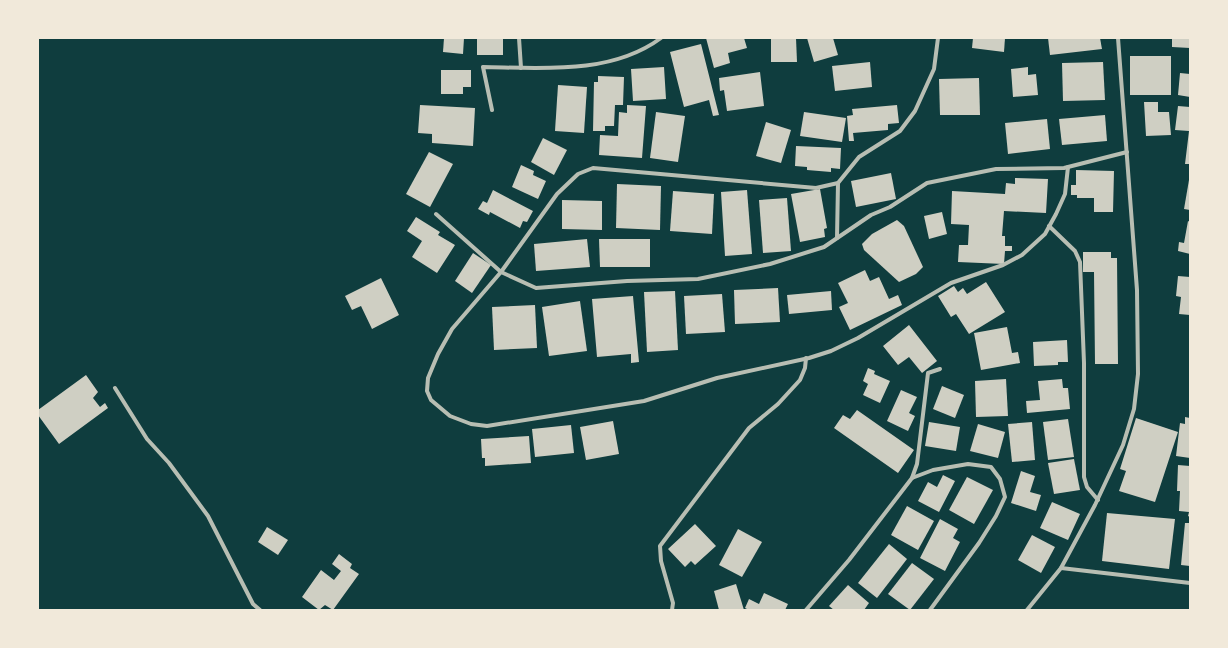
<svg xmlns="http://www.w3.org/2000/svg" width="1228" height="648" font-family="'Nunito Sans',sans-serif">
<rect width="100%" height="100%" fill="#0f3d3e"/>
<!-- building -->
<g fill="#cfcfc3">
<polygon points="444,38 464,38 463,54 443,52"/>
<rect x="477" y="38" width="26" height="17"/>
<polygon points="706,38 744,38 747,48 728,53 730,63 714,68"/>
<polygon points="771,38 796,38 797,62 771,62"/>
<polygon points="807,38 833,38 838,55 814,62"/>
<polygon points="973,38 1005,38 1004,52 972,48"/>
<polygon points="1048,38 1100,38 1102,49 1050,55"/>
<polygon points="1172,38 1190,38 1190,48 1172,47"/>
<polygon points="701,44 719,115 713,116 709,100 684,107 670,52"/>
<rect x="1130" y="56" width="41" height="39"/>
<polygon points="870,62 872,87 835,91 832,66"/>
<polygon points="1103,62 1105,100 1063,101 1062,63"/>
<polygon points="664,67 666,99 633,101 631,69"/>
<polygon points="1028,67 1028,75 1036,74 1038,95 1013,97 1011,69"/>
<polygon points="441,70 471,70 471,87 463,87 463,94 441,94"/>
<polygon points="760,72 764,106 727,111 724,90 720,91 719,78"/>
<polygon points="1180,73 1190,74 1190,97 1178,95"/>
<polygon points="598,76 624,77 623,105 615,105 614,126 605,126 605,131 593,131 594,82 598,82"/>
<polygon points="979,78 980,115 940,115 939,79"/>
<polygon points="558,85 587,87 584,133 555,131"/>
<polygon points="1144,102 1158,102 1158,112 1169,112 1171,135 1146,136"/>
<polygon points="420,105 475,108 473,146 432,143 432,134 418,133"/>
<polygon points="627,105 646,106 642,158 599,155 600,135 618,136 619,112 627,113"/>
<polygon points="897,105 899,123 888,124 888,130 853,133 854,141 849,141 847,116 853,115 852,109"/>
<polygon points="1178,106 1190,107 1190,164 1185,164 1189,131 1175,130"/>
<polygon points="656,112 685,116 678,162 650,158"/>
<polygon points="804,112 846,118 842,142 800,136"/>
<polygon points="1105,115 1107,141 1062,145 1059,119"/>
<polygon points="1047,119 1050,149 1008,154 1005,123"/>
<polygon points="766,122 791,130 781,163 756,156"/>
<polygon points="543,138 567,150 554,175 531,162"/>
<polygon points="796,146 841,148 840,169 831,168 831,172 807,170 807,167 795,166"/>
<polygon points="429,152 453,164 430,207 406,194"/>
<polygon points="521,165 534,171 533,175 546,181 538,199 512,187"/>
<polygon points="1076,170 1114,171 1113,212 1094,212 1094,198 1077,198 1077,195 1071,195 1071,185 1076,185"/>
<polygon points="891,173 896,199 856,207 851,181"/>
<polygon points="1015,178 1048,179 1046,213 1004,211 1002,236 1005,236 1005,246 1012,246 1012,251 1005,251 1004,264 958,262 959,245 968,245 969,225 951,224 952,191 1005,194 1006,183 1015,184"/>
<polygon points="1189,180 1190,180 1190,210 1184,209"/>
<polygon points="617,184 661,186 660,230 616,228"/>
<polygon points="820,189 827,228 824,229 825,237 800,242 791,194"/>
<polygon points="493,190 533,211 527,222 523,221 520,228 490,212 489,215 478,209 483,201 487,203"/>
<polygon points="747,190 752,254 725,256 721,192"/>
<polygon points="673,191 714,194 712,234 670,231"/>
<polygon points="787,198 791,251 763,253 759,200"/>
<polygon points="562,200 602,201 602,230 562,229"/>
<polygon points="942,212 947,234 929,239 924,216"/>
<polygon points="416,217 440,232 438,235 455,245 437,273 412,257 422,241 407,231"/>
<polygon points="897,220 904,226 923,267 916,274 899,282 864,250 862,244 872,234"/>
<polygon points="1188,221 1190,222 1190,254 1178,251 1179,242 1184,243"/>
<polygon points="587,239 590,267 536,271 534,244"/>
<polygon points="599,239 650,239 650,267 600,267"/>
<polygon points="1083,252 1111,252 1111,258 1117,258 1118,364 1095,364 1094,272 1083,272"/>
<polygon points="473,253 491,265 472,293 455,281"/>
<polygon points="865,270 870,281 879,277 889,299 898,295 902,305 850,330 839,307 848,303 838,283"/>
<polygon points="1178,276 1190,277 1190,315 1179,314 1181,297 1176,296"/>
<polygon points="381,278 399,315 372,329 361,306 352,310 345,296"/>
<polygon points="986,282 1005,312 969,334 956,314 951,317 938,296 954,286 958,292 963,288 967,294"/>
<polygon points="778,288 780,322 735,324 734,290"/>
<polygon points="675,291 678,350 647,352 644,292"/>
<polygon points="831,291 832,310 789,314 787,295"/>
<polygon points="722,294 725,332 686,334 684,296"/>
<polygon points="633,296 639,362 631,363 631,354 597,357 592,299"/>
<polygon points="580,301 587,351 549,356 542,307"/>
<polygon points="535,305 537,348 494,350 492,307"/>
<polygon points="909,325 937,361 922,373 909,357 898,365 883,346"/>
<polygon points="1007,327 1012,353 1018,352 1020,363 981,370 974,333"/>
<polygon points="1067,340 1068,362 1058,362 1058,365 1034,366 1033,342"/>
<polygon points="868,368 875,371 874,374 890,381 880,403 863,395 868,384 863,381"/>
<polygon points="86,375 98,392 93,398 100,407 105,403 108,408 59,444 38,415 38,410"/>
<polygon points="1006,379 1008,416 976,417 975,381"/>
<polygon points="1062,379 1063,388 1068,388 1070,409 1027,413 1026,401 1040,400 1038,381"/>
<polygon points="942,386 964,395 955,418 933,409"/>
<polygon points="901,390 917,397 909,413 915,416 908,431 887,421"/>
<polygon points="857,410 914,450 898,473 834,428 843,415 850,419"/>
<polygon points="1185,417 1190,418 1190,458 1176,456 1180,423 1185,424"/>
<polygon points="1136,418 1178,432 1155,502 1119,491 1126,471 1120,469"/>
<polygon points="1068,419 1074,457 1048,460 1043,422"/>
<polygon points="613,421 619,454 586,460 580,427"/>
<polygon points="929,422 960,427 956,451 925,446"/>
<polygon points="1032,422 1035,460 1012,462 1008,424"/>
<polygon points="978,424 1005,432 998,458 970,451"/>
<polygon points="571,425 574,453 535,457 532,429"/>
<polygon points="529,436 531,463 485,466 485,458 482,458 481,439"/>
<polygon points="1074,459 1080,490 1054,494 1048,463"/>
<polygon points="1178,465 1190,466 1190,517 1188,516 1189,512 1179,511 1180,491 1177,491"/>
<polygon points="1021,471 1035,476 1030,492 1041,495 1036,511 1011,503"/>
<polygon points="943,475 955,481 939,512 918,501 928,482 937,487"/>
<polygon points="967,477 993,490 974,524 949,510"/>
<polygon points="1052,502 1080,514 1068,540 1040,528"/>
<polygon points="907,506 934,521 918,550 891,535"/>
<polygon points="1107,513 1175,519 1169,569 1102,561"/>
<polygon points="940,519 958,529 953,538 960,542 945,571 920,558"/>
<polygon points="1185,523 1190,523 1190,566 1181,565"/>
<polygon points="695,524 716,546 695,565 691,561 685,567 668,549"/>
<polygon points="267,527 288,540 278,555 258,542"/>
<polygon points="738,529 762,542 742,577 719,565"/>
<polygon points="1032,535 1055,547 1041,573 1018,560"/>
<polygon points="889,544 907,559 877,598 858,583"/>
<polygon points="339,554 352,564 350,568 359,574 333,610 325,605 319,610 302,597 321,570 334,580 341,571 332,564"/>
<polygon points="912,563 934,579 910,610 888,594"/>
<polygon points="736,584 744,610 719,610 714,591"/>
<polygon points="848,585 869,603 864,610 834,610 829,606"/>
<polygon points="764,593 788,604 785,610 749,610 745,608 749,599 759,604"/>
</g>
<g fill="none" stroke-linecap="round" stroke-linejoin="round">
<!-- minor -->
<g stroke="#b8beb3" stroke-width="4">
<polyline points="519,38 521,68"/>
<polyline points="938,38 934,69 915,111 900,131 859,157 838,183 816,188 593,168 578,174 557,194 501,272 452,329 438,354 428,378 427,391 431,400 450,416 471,424 487,426 644,401 717,378 809,358 831,351 858,338 951,283 1003,265 1022,255 1045,234 1056,214 1065,194 1068,167"/>
<path d="M 492,110 L 483,67 C 542,68 611,75 661,38"/>
<polyline points="436,214 501,272 536,288 627,281 698,279 770,264 824,247 871,215 890,207 927,183 996,169 1064,168 1127,152"/>
<polyline points="1049,226 1075,251 1080,262 1084,363 1084,477 1087,487 1098,500"/>
<polyline points="837,238 838,183"/>
<polyline points="115,388 147,439 169,463 208,516 253,604 260,610"/>
<polyline points="912,478 917,464 928,373 940,369"/>
<polyline points="1061,568 1190,583"/>
<polyline points="672,610 673,603 661,561 660,546 749,428 778,404 800,380 805,368 806,358"/>
<polyline points="806,610 849,560 912,478 933,470 968,464 991,467 1000,479 1005,497 996,516 979,543 930,610"/>
<polyline points="1027,610 1061,568 1095,505 1123,445 1134,409 1138,374 1137,290 1118,38"/>
</g>
</g>
<!-- border -->
<rect width="1228" height="648" fill="none" stroke="#f1e9da" stroke-width="78"/>
</svg>
